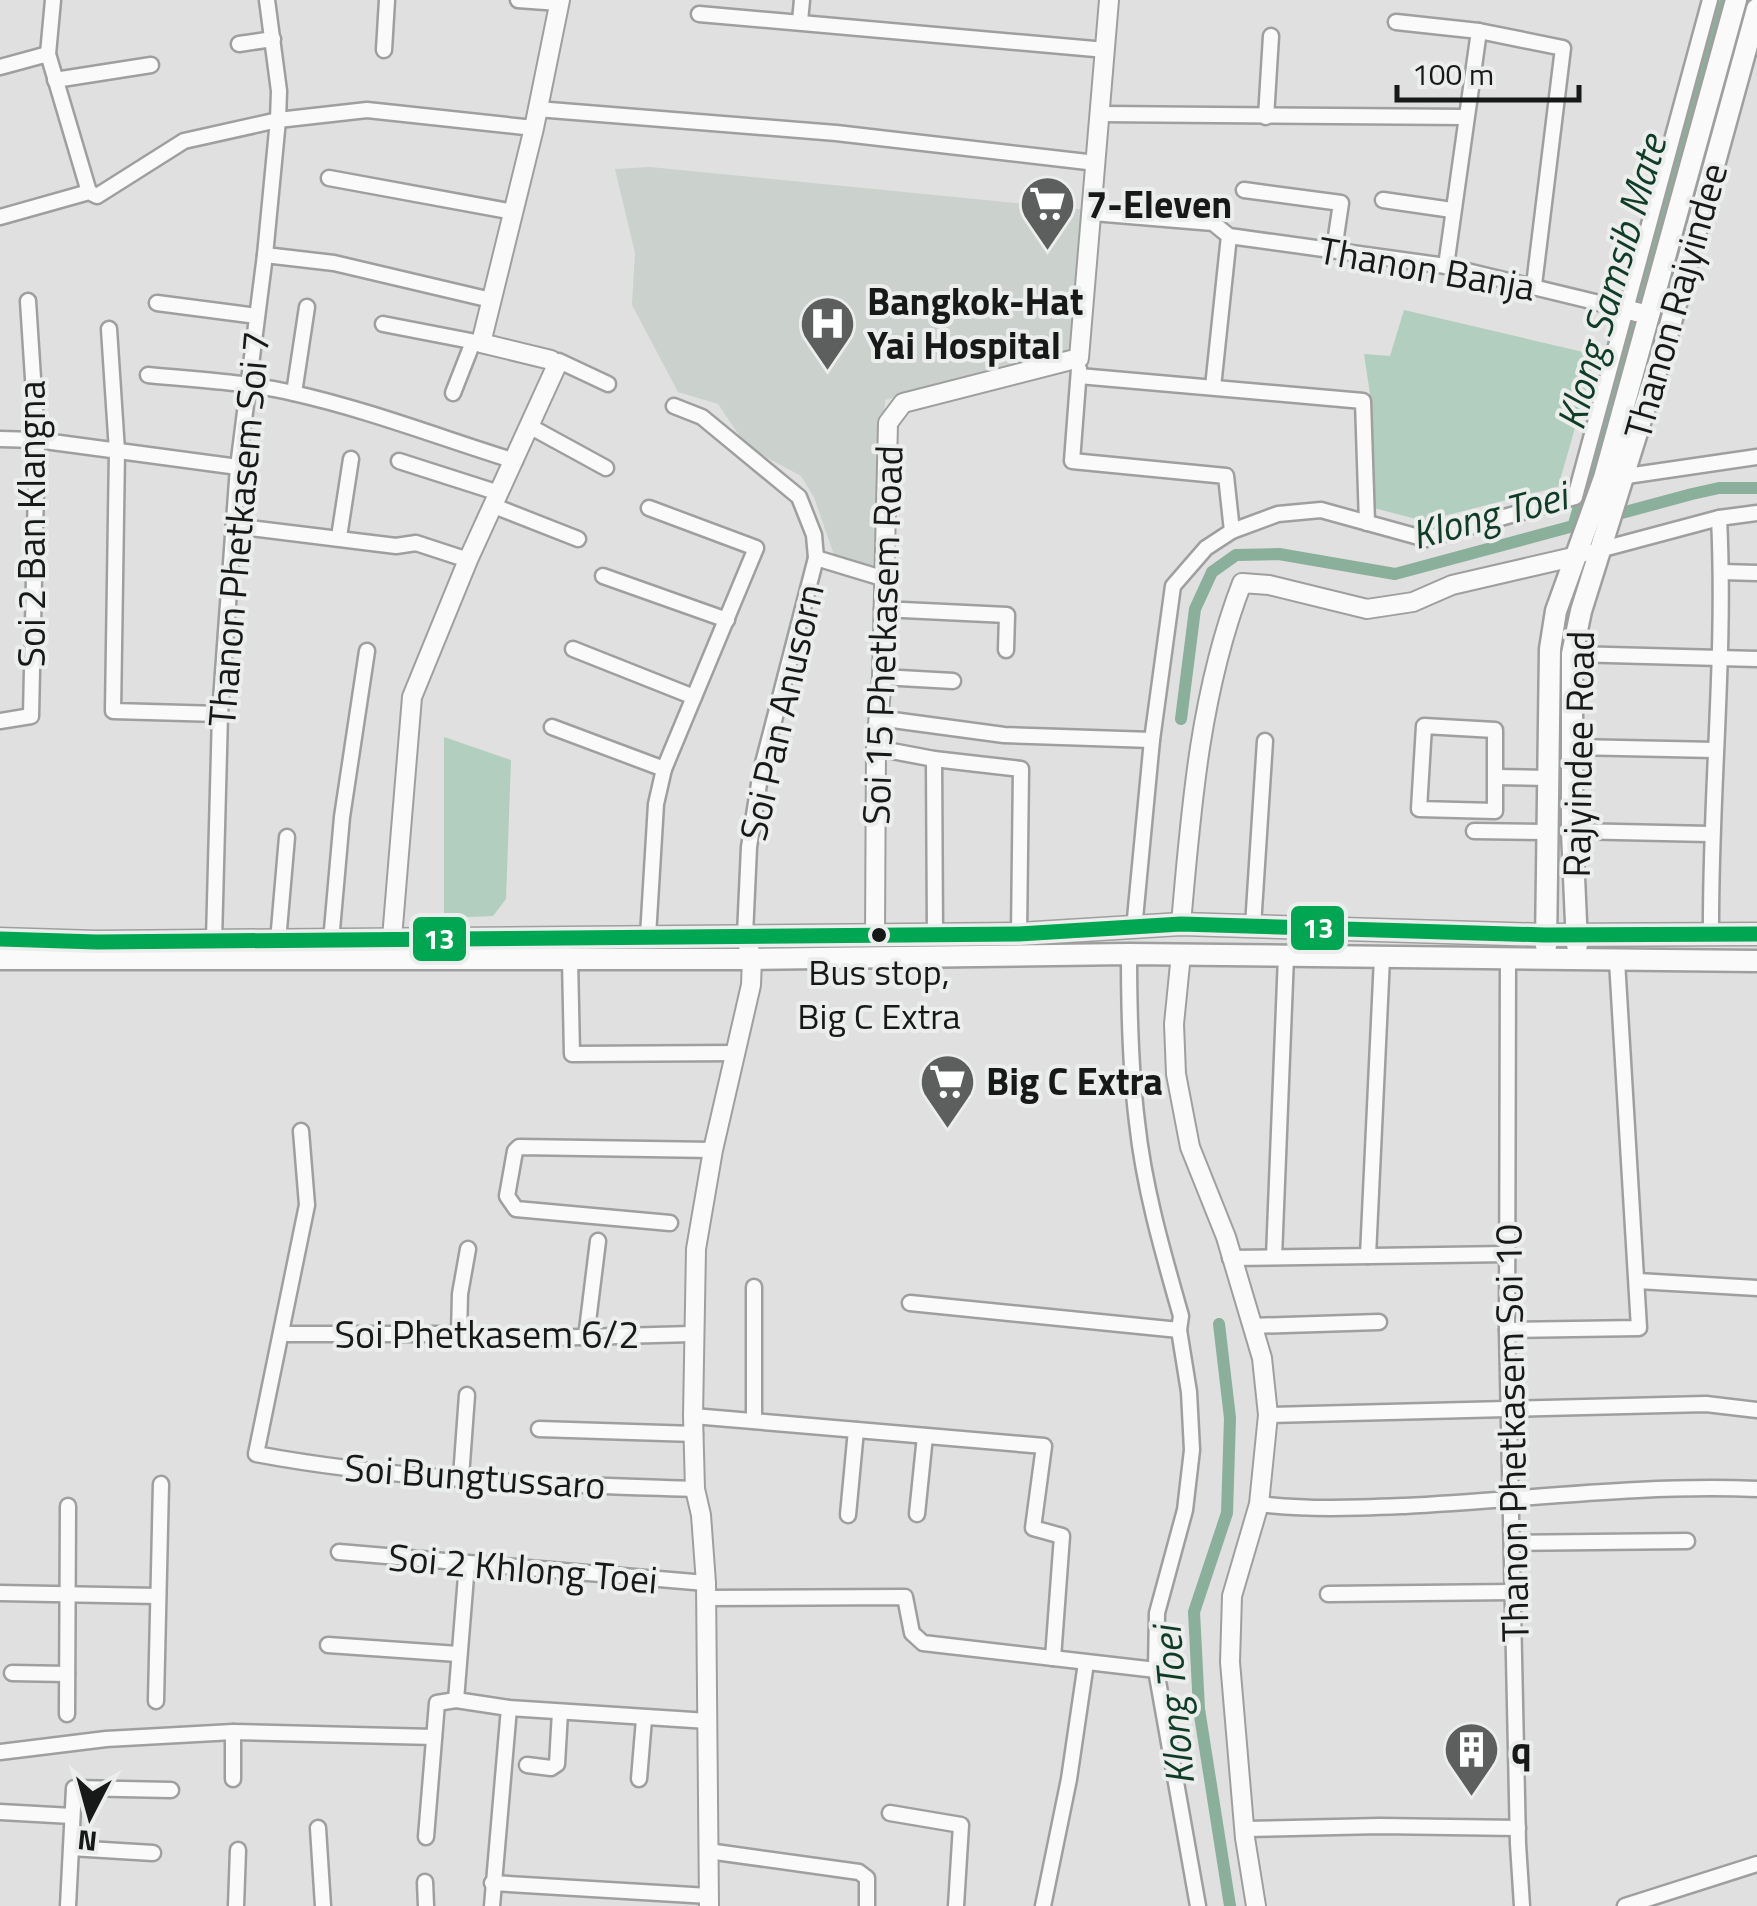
<svg xmlns="http://www.w3.org/2000/svg" width="1757" height="1906" font-family="'Titillium Web',sans-serif">
<rect width="100%" height="100%" fill="#dfe0df"/>
<!-- built -->
<polygon fill="#cbd1cd" points="650,167 1088,210 1075,341 1066,351 885,400 878,570 835,558 814,497 801,476 747,447 718,404 678,392 632,305 635,253 615,169"/>
<!-- green -->
<g fill="#b2cebe">
<polygon points="1404,310 1596,355 1558,487 1424,521 1374,508 1371,401 1364,354 1390,356"/>
<polygon points="444,737 511,760 506,899 493,916 444,918"/>
</g>
<g fill="none" stroke-linecap="round" stroke-linejoin="round">
<!-- canal -->
<g stroke="#8aaf9a" stroke-width="12">
<polyline points="1574,524 1726,0"/>
<polyline points="1181,719 1195,609 1212,572 1236,555 1279,554 1395,574 1692,494 1719,488 1757,488"/>
<polyline points="1219,1324 1230,1418 1227,1513 1194,1612 1199,1709 1230,1906"/>
</g>
<defs>
<g id="minor">
<polyline points="53,0 48,54 89,192"/>
<polyline points="518,0 559,3"/>
<polyline points="699,14 1106,50"/>
<polyline points="800,21 802,0"/>
<polyline points="1396,22 1479,31 1563,48 1534,285"/>
<polyline points="239,44 273,39"/>
<polyline points="384,50 387,0"/>
<polyline points="0,67 48,54"/>
<polyline points="55,80 151,65"/>
<polyline points="537,109 836,133 1096,163"/>
<polyline points="1102,114 1466,117"/>
<polyline points="1266,117 1271,36"/>
<polyline points="329,178 514,212"/>
<polyline points="1244,190 1341,203 1334,250"/>
<polyline points="1383,200 1452,210"/>
<polyline points="1093,213 1213,223 1229,236 1446,266 1624,309"/>
<polyline points="0,217 89,192 97,196 184,141 278,120 367,110 534,128"/>
<polyline points="265,255 334,263 491,300"/>
<polyline points="1446,266 1479,31"/>
<polyline points="157,303 257,316"/>
<polyline points="383,324 481,343"/>
<polyline points="109,329 117,451 113,711 220,714"/>
<polyline points="559,361 608,384"/>
<polyline points="1079,369 1072,461 1226,476 1232,531"/>
<path d="M 148,375 C 197,380 246,382 293,393 C 369,410 441,438 515,461"/>
<polyline points="1079,376 1363,401 1367,523"/>
<polyline points="1213,387 1229,236"/>
<polyline points="294,393 307,307"/>
<polyline points="453,393 473,342"/>
<polyline points="674,406 702,417 799,497 814,535 816,558"/>
<polyline points="531,427 606,468"/>
<polyline points="0,439 37,440 238,467"/>
<polyline points="399,461 499,493"/>
<polyline points="1620,477 1757,457"/>
<polyline points="494,506 578,539"/>
<polyline points="234,526 396,546 416,543 468,560"/>
<polyline points="339,537 351,459"/>
<polyline points="1573,557 1719,518 1757,513"/>
<polyline points="1722,572 1757,573"/>
<polyline points="603,576 727,620"/>
<polyline points="882,609 1007,615 1006,650"/>
<polyline points="573,649 694,697"/>
<polyline points="1572,654 1757,659"/>
<polyline points="882,677 953,681"/>
<polyline points="878,718 1004,735 1152,740"/>
<polyline points="0,721 31,716 37,440 28,301"/>
<polygon points="1424,726 1495,730 1495,811 1419,809"/>
<polyline points="552,727 664,769"/>
<polyline points="1573,747 1715,750"/>
<polyline points="876,748 934,759 1021,769 1019,934"/>
<polyline points="934,759 935,935"/>
<polyline points="1496,777 1548,778"/>
<polyline points="1474,831 1547,832"/>
<polyline points="1572,831 1710,834"/>
<polyline points="1253,926 1265,741"/>
<polyline points="1134,929 1152,740 1173,586 1206,548 1232,531 1278,514 1321,510 1426,539 1575,497 1710,0"/>
<path d="M 1711,933 C 1710,795 1726,656 1719,518"/>
<polyline points="745,935 749,847 761,771 816,558 882,578"/>
<polyline points="648,936 656,804 664,769 756,548 649,508"/>
<polyline points="214,940 220,714 238,467 265,255 278,120 279,91 267,0"/>
<polyline points="278,941 287,837"/>
<polyline points="331,941 342,817 367,651"/>
<path d="M 1129,954 C 1129,1010 1130,1066 1137,1122 C 1144,1188 1163,1253 1181,1316 L 1179,1330 L 1189,1392 L 1192,1450 L 1185,1510 L 1157,1613 L 1156,1670 L 1198,1906"/>
<polyline points="570,959 572,1054 736,1053"/>
<polyline points="1508,959 1507,1330 1518,1844 1522,1906"/>
<path d="M 301,1131 L 307,1205 L 256,1454 C 399,1481 550,1484 695,1489"/>
<polyline points="670,1223 516,1209 507,1196 515,1151 519,1147 713,1150"/>
<polyline points="1368,1256 1382,958"/>
<polyline points="1274,1257 1286,956"/>
<polyline points="1230,1258 1508,1254"/>
<polyline points="1638,1281 1757,1288"/>
<polyline points="754,1287 754,1421"/>
<polyline points="910,1303 1179,1330"/>
<polyline points="1252,1326 1379,1322"/>
<polyline points="1507,1330 1639,1328 1617,961"/>
<polyline points="281,1334 459,1334 468,1340 692,1334"/>
<polyline points="459,1334 460,1294 468,1249"/>
<polyline points="586,1338 598,1241"/>
<polyline points="1268,1415 1706,1404 1757,1410"/>
<polyline points="693,1416 1044,1446 1033,1528 1062,1536 1053,1658"/>
<polyline points="539,1429 695,1434"/>
<polyline points="461,1477 467,1395"/>
<path d="M 1259,1504 C 1309,1510 1355,1508 1405,1506 C 1522,1500 1640,1484 1757,1489"/>
<polyline points="917,1514 925,1436"/>
<polyline points="848,1515 856,1430"/>
<polyline points="1513,1543 1687,1541"/>
<polyline points="339,1552 706,1583"/>
<polyline points="0,1593 158,1596"/>
<polyline points="1328,1594 1513,1592"/>
<polyline points="706,1598 905,1597 912,1633 923,1643 1156,1670"/>
<polyline points="328,1645 458,1654"/>
<polyline points="12,1673 67,1674"/>
<polyline points="456,1700 467,1564"/>
<polyline points="156,1701 161,1484"/>
<polyline points="67,1714 68,1506"/>
<polyline points="0,1752 106,1739 233,1732 434,1737"/>
<polyline points="527,1765 551,1768 557,1764 560,1712"/>
<polyline points="233,1779 233,1732"/>
<polyline points="639,1779 644,1719"/>
<polyline points="0,1812 72,1816"/>
<polyline points="890,1813 961,1825 956,1906"/>
<polyline points="318,1828 323,1906"/>
<polyline points="1244,1829 1380,1826 1518,1828"/>
<polyline points="426,1837 437,1703 456,1700 509,1708 708,1721"/>
<polyline points="71,1848 153,1853"/>
<polyline points="708,1851 859,1872 867,1878 867,1906"/>
<polyline points="425,1882 426,1906"/>
<polyline points="492,1883 709,1896"/>
<polyline points="68,1906 74,1788 171,1790"/>
<polyline points="236,1906 238,1850"/>
<polyline points="492,1906 509,1708"/>
<polyline points="1043,1906 1069,1779 1086,1663"/>
<polyline points="1625,1906 1757,1864"/>
</g>
<g id="tertiary">
<polyline points="1624,309 1649,315"/>
<path d="M 1181,924 C 1191,808 1200,692 1242,583 L 1269,585 L 1367,609 L 1413,602 L 1452,585 L 1573,557"/>
<polyline points="875,935 876,748 882,677 888,423 903,403 1079,358 1109,0"/>
<polyline points="392,938 412,697 468,560 556,367 551,360 481,343 534,128 560,0"/>
<polyline points="1181,954 1174,1024 1176,1074 1190,1147 1226,1237 1262,1358 1268,1415 1259,1504 1232,1596 1230,1662 1245,1838 1256,1906"/>
<polyline points="709,1906 706,1583 701,1515 695,1489 693,1416 696,1249 713,1150 751,985 752,959 745,935"/>
</g>
<g id="secondary">
<polyline points="0,939 97,942 1019,934 1181,924 1545,935 1757,934"/>
<polyline points="1577,945 1572,831 1572,654 1581,611 1666,340 1757,9"/>
<polyline points="1546,946 1550,649 1556,611 1604,478 1736,0"/>
<polyline points="0,959 752,959 1129,954 1757,961"/>
</g>
</defs>
<!-- minor casing -->
<use href="#minor" stroke="#9e9f9e" stroke-width="19"/>
<!-- tertiary casing -->
<use href="#tertiary" stroke="#9e9f9e" stroke-width="22"/>
<!-- secondary casing -->
<use href="#secondary" stroke="#9e9f9e" stroke-width="25"/>
<!-- minor -->
<use href="#minor" stroke="#fafafa" stroke-width="14"/>
<!-- tertiary -->
<use href="#tertiary" stroke="#fafafa" stroke-width="18"/>
<!-- secondary -->
<use href="#secondary" stroke="#fafafa" stroke-width="20"/>
<defs>
<polyline id="bus-1" points="0,939 97,942 1019,934 1181,924 1545,935 1757,934"/>
</defs>
<!-- bus-1 casing -->
<use href="#bus-1" stroke="#ebeeec" stroke-width="22"/>
<!-- bus-1 -->
<use href="#bus-1" stroke="#00a651" stroke-width="15"/>
</g>
<!-- icons -->
<defs>
<symbol id="supermarket-pin" viewBox="-11 -11 22 30"><path d="M0 17L-7.5 6A9.5 9.5 0 1 1 7.5 6Z" fill="#5d5e5e" stroke="#ebeeec"/><path d="M-6-5.5h2.5l.6 2H6L4.5 2H-2.5L-4.4-4H-6ZM-1.5 3.2a1.3 1.3 0 1 0 .1 0ZM3 3.2a1.3 1.3 0 1 0 .1 0Z" fill="#fff"/></symbol>
<symbol id="hospital-pin" viewBox="-11 -11 22 30"><path d="M0 17L-7.5 6A9.5 9.5 0 1 1 7.5 6Z" fill="#5d5e5e" stroke="#ebeeec"/><path d="M-5-5h3v3.5h4V-5h3V5h-3V1.5h-4V5h-3Z" fill="#fff"/></symbol>
<symbol id="building-pin" viewBox="-11 -11 22 30"><path d="M0 17L-7.5 6A9.5 9.5 0 1 1 7.5 6Z" fill="#5d5e5e" stroke="#ebeeec"/><path d="M-4-6H4V6H1V3H-1V6H-4ZM-2.5-4.3h1.7v1.8h-1.7ZM.8-4.3h1.7v1.8H.8ZM-2.5-1h1.7V.8h-1.7ZM.8-1h1.7V.8H.8Z" fill="#fff"/></symbol>
</defs>
<g fill-rule="evenodd">
<use href="#supermarket-pin" x="1016" y="172" width="63" height="86"/>
<use href="#hospital-pin" x="796" y="292" width="63" height="86"/>
<use href="#supermarket-pin" x="916" y="1050" width="63" height="86"/>
<use href="#building-pin" x="1440" y="1718" width="63" height="86"/>
</g>
<!-- markers -->
<circle fill="#171818" stroke="#ebeeec" stroke-width="4" cx="879" cy="935" r="9"/>
<g text-anchor="middle" dominant-baseline="central" stroke-width="8" stroke-linejoin="round" paint-order="stroke">
<!-- bus labels -->
<g font-size="36" fill="#171818" stroke="#ebeeec">
<text x="879" y="971">Bus stop,<tspan x="879" dy="44">Big C Extra</tspan></text>
</g>
<!-- poi labels -->
<g font-size="38" font-weight="bold" fill="#171818" stroke="#ebeeec" text-anchor="start">
<text x="1086" y="204">7-Eleven</text>
<text x="867" y="301">Bangkok-Hat<tspan x="867" dy="44">Yai Hospital</tspan></text>
<text x="986" y="1081">Big C Extra</text>
<text x="1511" y="1750">q</text>
</g>
<!-- street labels -->
<g font-size="38" fill="#171818" stroke="#ebeeec">
<text transform="translate(1427 268) rotate(10)">Thanon Banja</text>
<text transform="translate(1675 301) rotate(-74)">Thanon Rajyindee</text>
<text transform="translate(31 524) rotate(-90)">Soi 2 Ban Klangna</text>
<text transform="translate(238 529) rotate(-85)">Thanon Phetkasem Soi 7</text>
<text transform="translate(882 635) rotate(-88)">Soi 15 Phetkasem Road</text>
<text transform="translate(781 712) rotate(-77)">Soi Pan Anusorn</text>
<text transform="translate(1578 754) rotate(-89)">Rajyindee Road</text>
<text x="487" y="1334">Soi Phetkasem 6/2</text>
<text transform="translate(1511 1433) rotate(-91)">Thanon Phetkasem Soi 10</text>
<text transform="translate(475 1476) rotate(4)">Soi Bungtussaro</text>
<text transform="translate(523 1568) rotate(5)">Soi 2 Khlong Toei</text>
</g>
<!-- water labels -->
<g font-size="40" font-style="italic" fill="#103c27" stroke="#ebeeec">
<text transform="translate(1611 282) rotate(-74)">Klong Samsib Mate</text>
<text transform="translate(1489 515) rotate(-15)">Klong Toei</text>
<text transform="translate(1173 1706) rotate(-95)">Klong Toei</text>
</g>
</g>
<g stroke="#ebeeec" stroke-width="4">
<rect x="1289" y="904" width="57" height="48" rx="10" fill="#00a651"/>
<rect x="411" y="915" width="57" height="48" rx="10" fill="#00a651"/>
</g>
<g font-size="28" text-anchor="middle" font-weight="bold" fill="#fff">
<text x="1318" y="938">13</text>
<text x="439" y="949">13</text>
</g>
<!-- north arrow -->
<g transform="translate(90 1816) rotate(186)" stroke="#ebeeec" stroke-width="8" paint-order="stroke">
<path d="M0-8L18 38L0 25L-18 38Z" fill="#171818"/>
<text y="-15" font-size="28" font-weight="bold" text-anchor="middle" fill="#171818">N</text>
</g>
<!-- scale -->
<path d="M1397 85v15h182v-15" fill="none" stroke="#171818" stroke-width="5"/>
<text x="1412" y="85" font-size="30" fill="#171818" stroke="#ebeeec" stroke-width="8" paint-order="stroke">100 m</text>
</svg>
